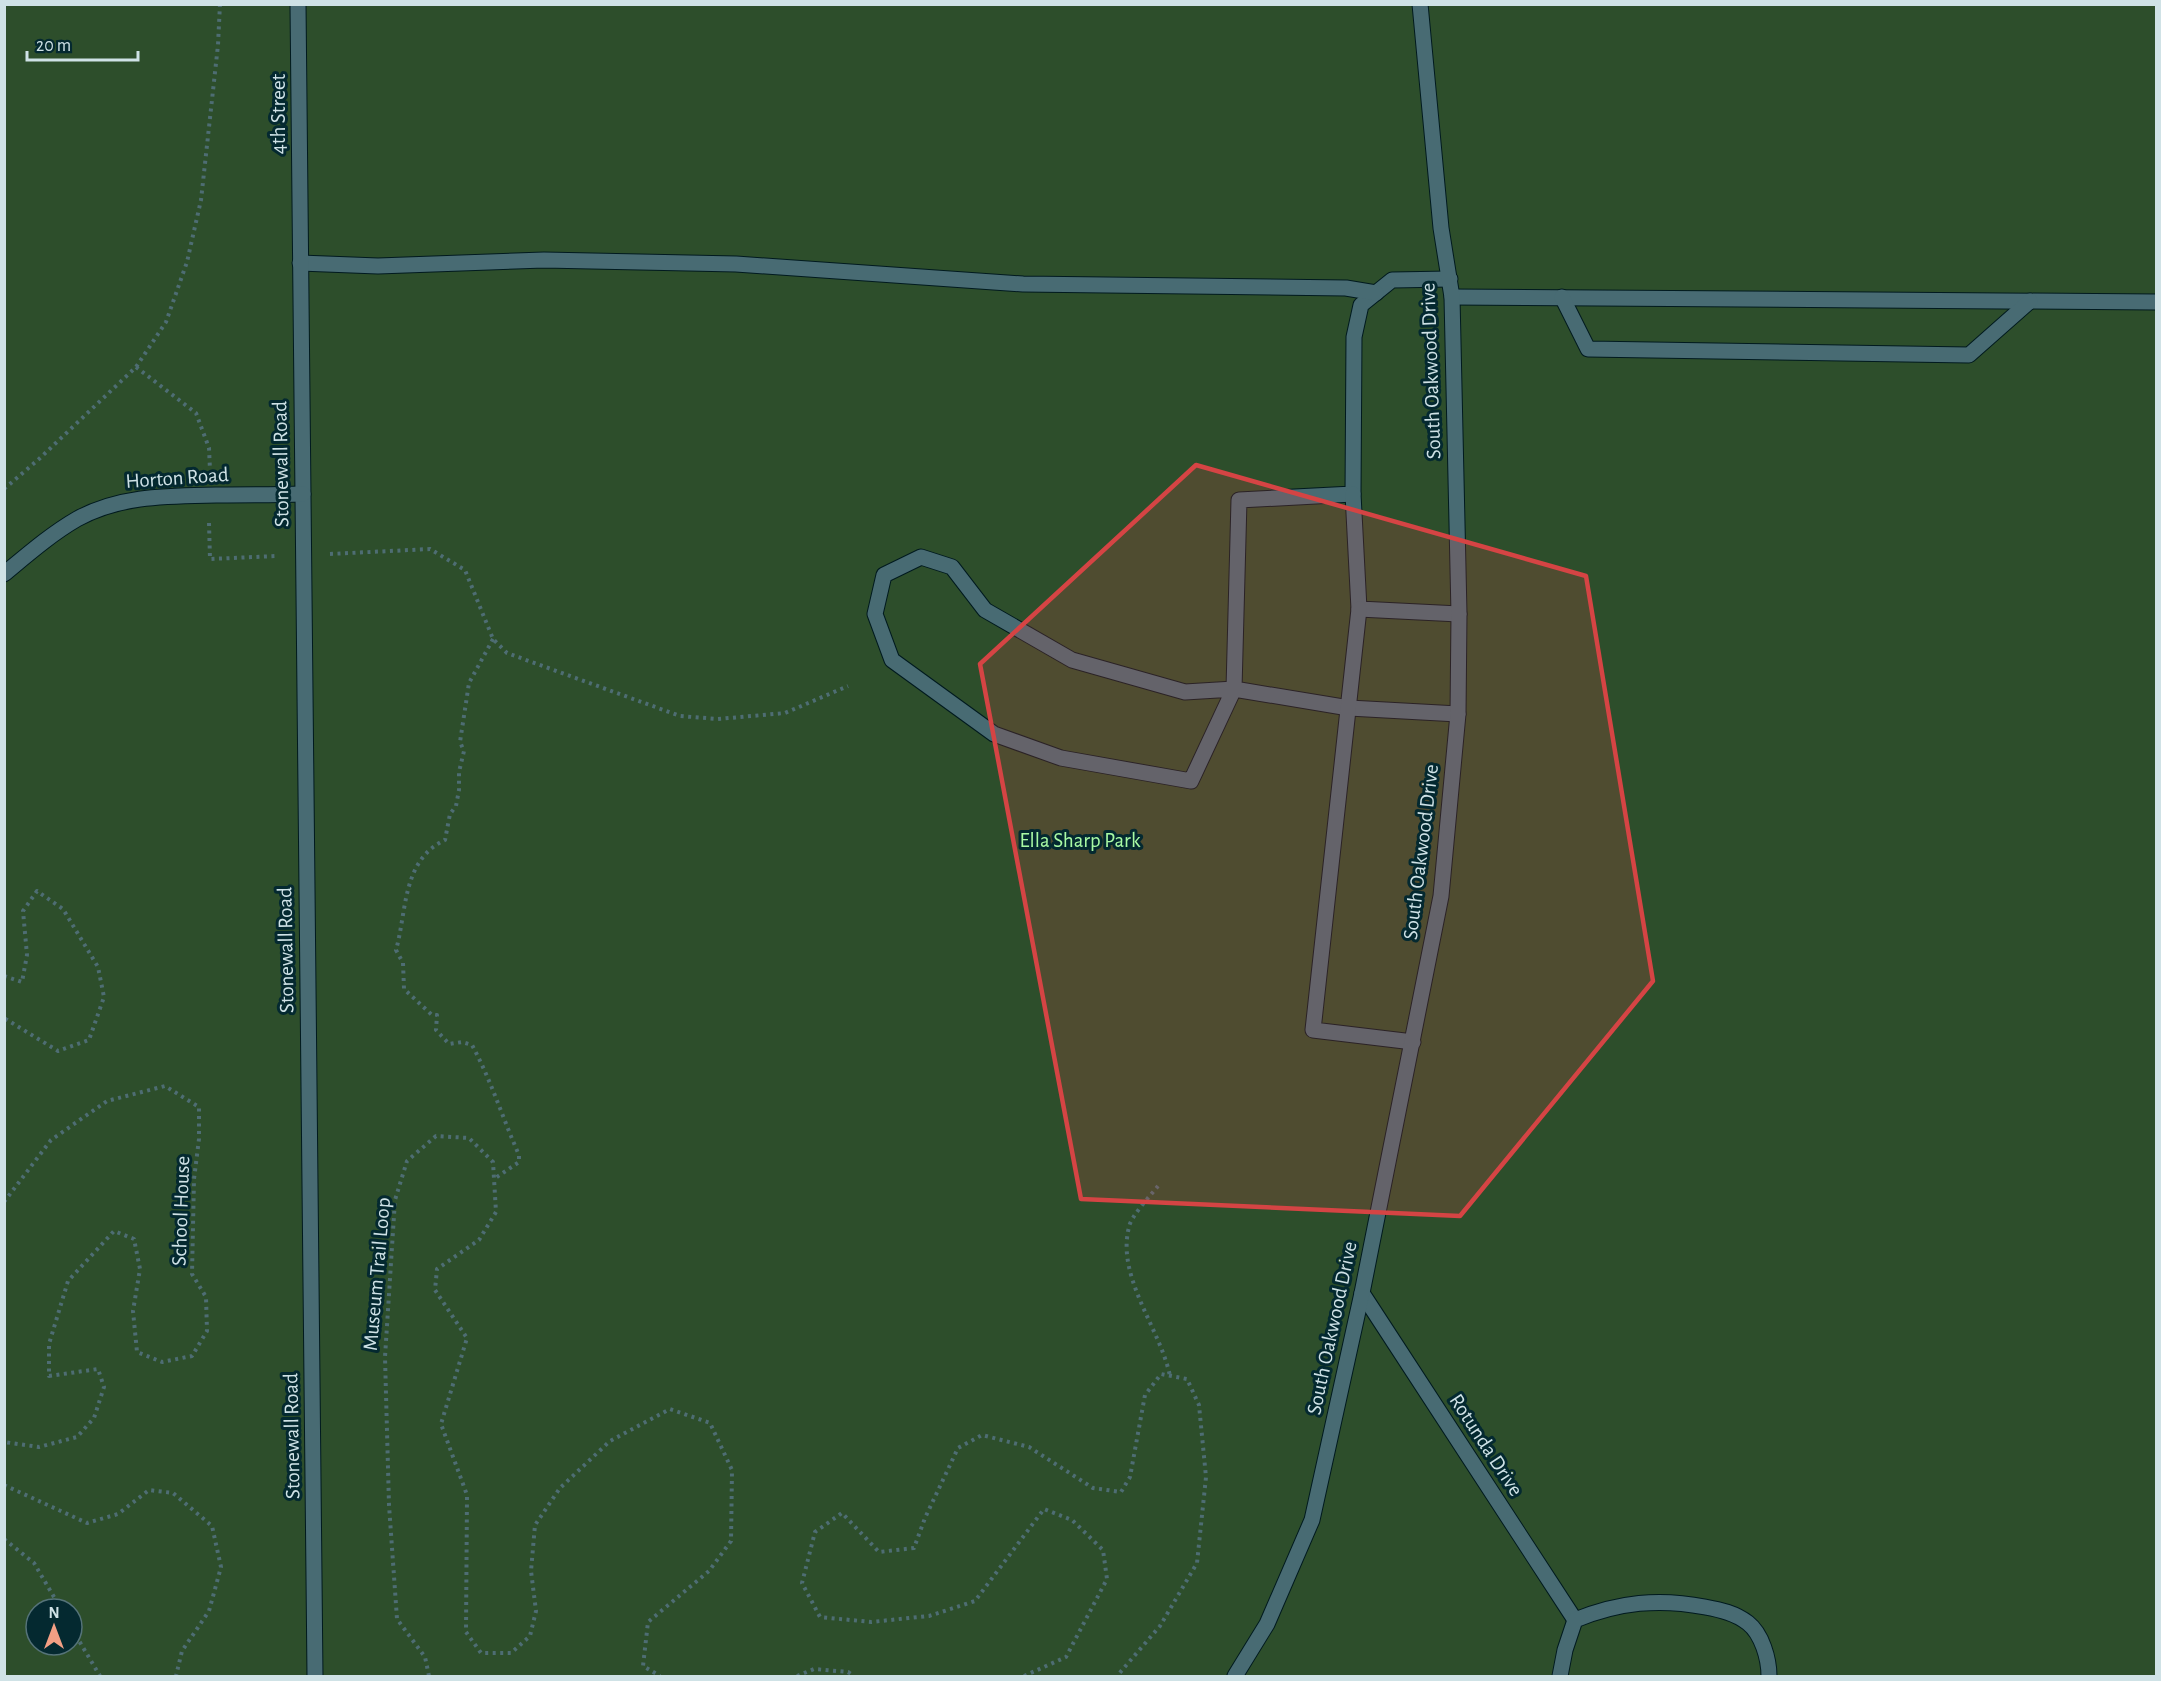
<svg xmlns="http://www.w3.org/2000/svg" width="2161" height="1681" font-family="'Alegreya Sans',sans-serif">
<rect width="100%" height="100%" fill="#0f333a"/>
<!-- green -->
<path fill="#2d4e2b" fill-rule="evenodd" d="M 5,5 L 2156,5 L 2156,1676 L 5,1676 ZM 36,1609 L 72,1609 L 72,1645 L 36,1645 Z"/>
<g fill="none" stroke-linecap="round" stroke-linejoin="round">
<defs>
<g id="service">
<polyline points="1450,279 1392,280 1361,305 1354,337 1353,494 1239,500 1234,689 1191,781 1061,758 994,734 892,660 875,614 884,575 921,557 952,567 985,610 1072,660 1185,692 1234,689 1349,708 1458,714"/>
<polyline points="1452,297 2156,302"/>
<polyline points="1562,297 1588,349 1969,355 2030,301"/>
<polyline points="1353,494 1359,609 1459,614"/>
<polyline points="1359,609 1313,1030 1413,1042"/>
<polyline points="1362,1293 1575,1620"/>
<polyline points="1235,1676 1267,1624 1312,1520 1362,1293 1441,896 1458,714 1459,614 1452,297 1441,228 1420,4"/>
<path d="M 1560,1676 L 1565,1650 L 1575,1620 C 1619,1602 1659,1598 1705,1607 C 1721,1610 1735,1613 1748,1623 C 1762,1634 1769,1659 1769,1676"/>
</g>
<polyline id="minor" points="300,263 378,266 544,260 736,264 1023,284 1346,288 1376,293"/>
<g id="tertiary">
<polyline points="298,4 315,1676"/>
<path d="M 4,574 C 27,555 51,534 77,519 C 120,495 169,496 216,495 C 245,495 274,495 303,494"/>
</g>
</defs>
<!-- service casing -->
<use href="#service" stroke="#011a1f" stroke-width="17"/>
<!-- minor casing -->
<use href="#minor" stroke="#011a1f" stroke-width="17"/>
<!-- tertiary casing -->
<use href="#tertiary" stroke="#011a1f" stroke-width="17"/>
<!-- path -->
<g stroke="#4e6d73" stroke-width="4" stroke-dasharray="3 4.5" stroke-linecap="butt">
<polyline points="136,367 196,413 209,448 210,470"/>
<polyline points="4,489 39,459 136,367 166,322 187,262 201,200 218,45 220,4"/>
<polyline points="209,523 210,559 277,556"/>
<polyline points="330,554 430,549 465,570 493,639 507,653 680,716 718,719 785,713 848,686"/>
<path d="M 493,639 L 469,683 L 460,742 L 464,751 L 459,772 L 459,790 L 456,806 L 450,814 L 445,840 C 402,860 407,911 396,950 L 403,963 L 404,989 L 432,1015 L 437,1015 L 436,1030 L 449,1044 L 462,1042 L 472,1045 C 491,1080 503,1119 519,1155 L 519,1162 L 494,1179"/>
<polyline points="4,976 22,982 27,955 23,911 37,891 63,909 98,967 104,997 89,1040 58,1051 4,1018"/>
<path d="M 1158,1186 C 1151,1195 1131,1216 1129,1227 C 1116,1277 1160,1328 1170,1376"/>
<polyline points="4,1202 51,1140 107,1101 165,1086 199,1107 199,1139 194,1179 192,1274 206,1297 207,1331 192,1356 162,1362 137,1352 133,1311 140,1269 134,1239 114,1231 68,1281 49,1344 49,1376 98,1369 104,1387 94,1418 77,1437 39,1447 4,1442"/>
<polyline points="4,1485 87,1523 118,1514 149,1490 173,1493 212,1526 221,1567 209,1611 182,1651 176,1676"/>
<polyline points="4,1539 34,1563 61,1609"/>
<polyline points="72,1629 100,1676"/>
<polyline points="429,1676 425,1657 397,1619 389,1505 385,1357 395,1200 407,1161 436,1136 469,1138 493,1162 496,1212 479,1240 437,1269 435,1290 467,1338 441,1424 467,1495 466,1632 481,1653 511,1653 530,1636 536,1611 531,1571 535,1525 560,1488 610,1441 670,1409 710,1423 732,1470 731,1541 709,1571 648,1622 643,1666 660,1676"/>
<polyline points="797,1676 814,1669 848,1672 854,1676"/>
<polyline points="1024,1676 1066,1657 1107,1579 1103,1550 1072,1520 1044,1509 975,1601 929,1616 871,1622 820,1617 802,1583 815,1532 842,1513 879,1552 914,1548 925,1518 958,1448 982,1435 1029,1447 1093,1488 1121,1492 1130,1477 1145,1395 1161,1374 1187,1379 1199,1405 1206,1477 1197,1563 1160,1626 1117,1676"/>
</g>
<!-- service -->
<use href="#service" stroke="#486b73" stroke-width="15"/>
<!-- minor -->
<use href="#minor" stroke="#486b73" stroke-width="15"/>
<!-- tertiary -->
<use href="#tertiary" stroke="#486b73" stroke-width="15"/>
</g>
<!-- marked area -->
<path fill="#d54444" fill-opacity="0.2" stroke="#d54444" stroke-width="4.5" stroke-linejoin="round" d="M 1196,465 L 1586,576 L 1653,981 L 1460,1216 L 1081,1199 L 980,664 Z"/>
<g text-anchor="middle" dominant-baseline="central" stroke-width="6" stroke-linejoin="round" paint-order="stroke">
<!-- street labels -->
<g font-size="21" fill="#cfe2e6" stroke="#042930">
<text transform="translate(278 114) rotate(-90)">4th Street</text>
<text transform="translate(1431 371) rotate(-92)">South Oakwood Drive</text>
<text transform="translate(281 464) rotate(-91)">Stonewall Road</text>
<text transform="translate(177 478) rotate(-4)">Horton Road</text>
<text transform="translate(1421 852) rotate(-83)">South Oakwood Drive</text>
<text transform="translate(286 950) rotate(-91)">Stonewall Road</text>
<text transform="translate(181 1211) rotate(-88)">School House</text>
<text transform="translate(377 1274) rotate(-85)">Museum Trail Loop</text>
<text transform="translate(1332 1328) rotate(-78)">South Oakwood Drive</text>
<text transform="translate(292 1436) rotate(-91)">Stonewall Road</text>
<text transform="translate(1486 1445) rotate(57)">Rotunda Drive</text>
</g>
<!-- park labels -->
<g font-size="21" fill="#a9faa4" stroke="#042930">
<text x="1080" y="840">Ella Sharp Park</text>
</g>
</g>
<!-- border -->
<rect width="2161" height="1681" fill="none" stroke="#cfe2e6" stroke-width="12"/>
<!-- north arrow -->
<g transform="translate(54 1627)"><circle r="28" fill="#042930" stroke="#557379" stroke-width="1.5"/>
<path d="M0-4.5L10 22L0 15L-10 22Z" fill="#f39f84"/>
<text y="-9" font-size="16" font-weight="bold" text-anchor="middle" fill="#cfe2e6">N</text>
</g>
<!-- scale -->
<path d="M27 51v9h111v-9" fill="none" stroke="#cfe2e6" stroke-width="3"/>
<text x="36" y="51" font-size="18" fill="#cfe2e6" stroke="#042930" stroke-width="4.5" paint-order="stroke">20 m</text>
</svg>
